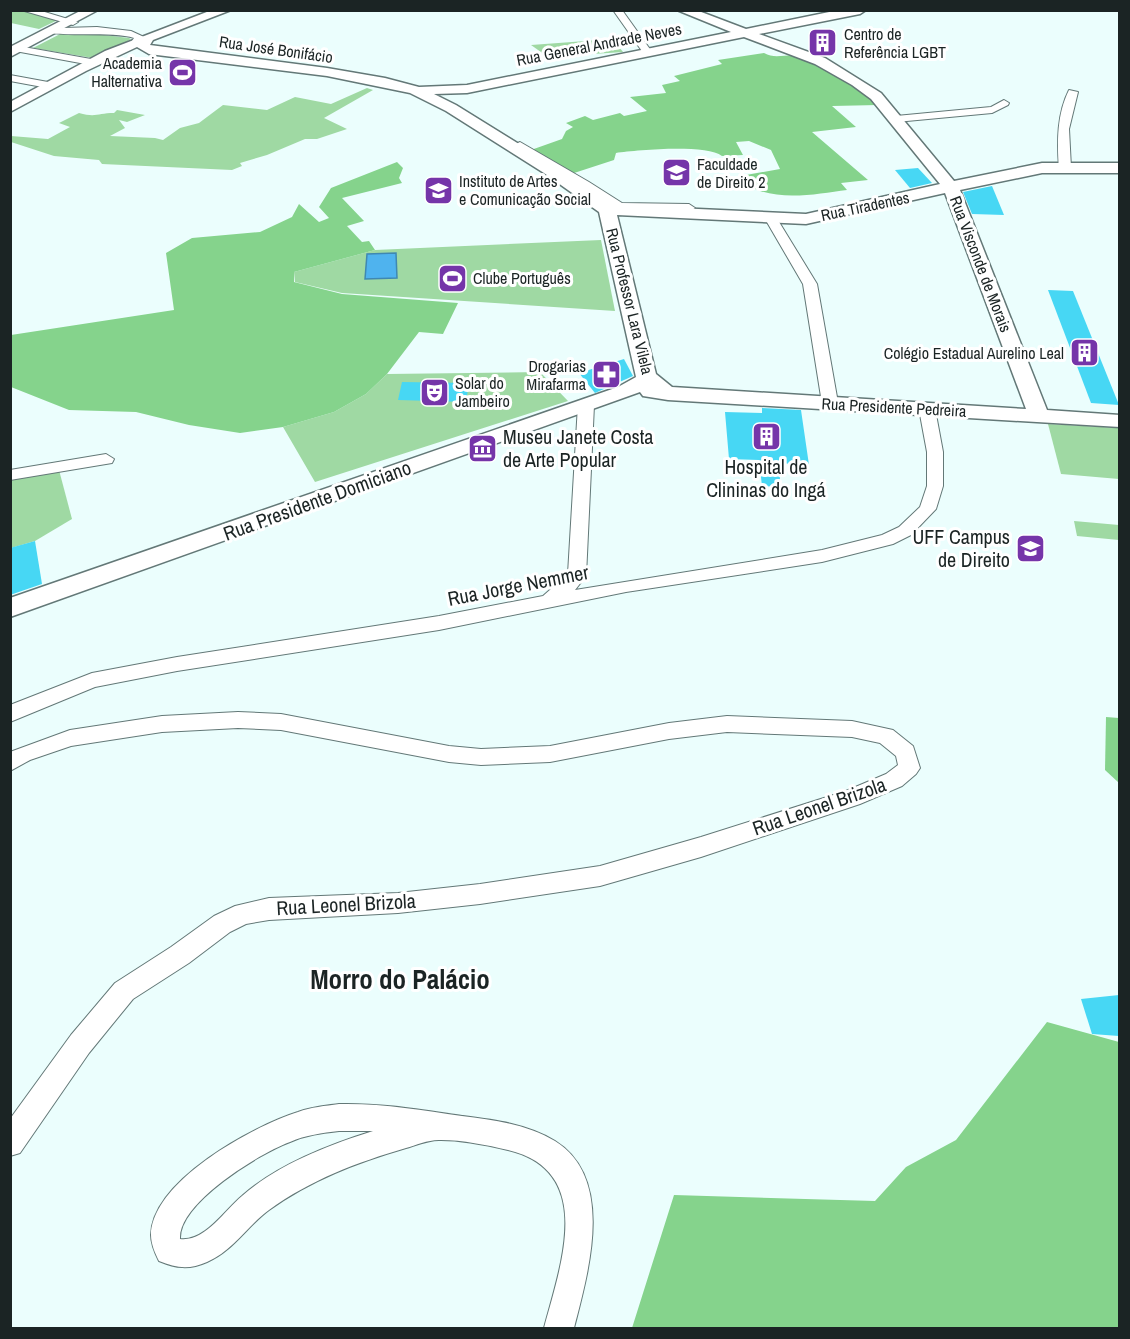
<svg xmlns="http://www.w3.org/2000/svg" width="1130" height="1339" font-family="'Archivo Narrow',sans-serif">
<rect width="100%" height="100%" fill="#ebfefd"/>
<!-- green -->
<g fill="#9fd9a3">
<polygon points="26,11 60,19 39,29 11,23 10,12"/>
<polygon points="71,31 129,38 131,39 102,56 93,58 33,48 64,32"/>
<polygon points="613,39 623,52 548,57 531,45"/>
<path d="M 367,88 L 373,90 L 324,118 L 347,129 L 317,139 L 305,139 L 267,155 L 240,163 L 242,166 L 232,170 L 102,164 L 99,160 L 54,156 L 11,142 L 11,136 L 48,139 L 70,127 L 59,123 L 79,113 C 96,118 98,113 114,113 L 117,110 L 145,115 L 127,122 L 119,120 L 125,128 L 110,136 L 155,138 L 163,140 L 180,128 L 199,123 L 223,105 L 267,110 L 295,97 L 331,104 Z"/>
<polygon points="601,240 615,311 342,293 295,282 294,272 375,250"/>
<polygon points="540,372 568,401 315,482 283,427 334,412 366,394 387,374"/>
<polygon points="1048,424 1119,428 1119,479 1061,474"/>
<polygon points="59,470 72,519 35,541 11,548 11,480"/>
<polygon points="1074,521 1119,525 1119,540 1077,536"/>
</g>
<!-- forest -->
<g fill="#85d38c">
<path d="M 764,53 C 776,60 787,53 800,56 C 835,62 854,83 878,105 L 832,106 L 856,127 L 812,132 L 868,180 L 841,183 L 847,190 C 817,194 777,202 749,186 L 746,175 L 780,169 L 771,150 L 749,141 L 736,142 L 743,155 L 722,156 C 706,144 637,150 616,153 L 614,160 L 571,174 L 531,150 L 562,139 L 566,131 L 573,127 L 566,123 L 585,116 L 593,120 L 620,113 L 624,116 L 647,111 L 630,97 L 666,93 L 662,85 L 680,81 L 674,76 L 722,64 L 718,60 Z"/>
<polygon points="397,162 403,168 399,178 402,183 342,198 364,221 347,226 362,242 369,241 375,250 294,272 294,282 342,294 458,303 443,334 419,332 387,374 366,394 334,412 283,427 240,433 189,425 136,412 69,410 11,387 11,335 174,310 166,253 192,238 260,232 292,217 299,204 319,222 329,218 319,207 331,188"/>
<polygon points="1106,717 1119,718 1119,783 1105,770"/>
<polygon points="1047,1022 1119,1042 1118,1328 632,1328 674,1195 875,1201 906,1167 956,1140"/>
</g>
<!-- water -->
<polygon fill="#4fb3ee" stroke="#3f88b1" stroke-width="1.5" points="396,253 397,278 365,279 367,254"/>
<!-- building -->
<g fill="#47d7f4">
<polygon points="918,168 932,183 910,188 895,170"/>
<polygon points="992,186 1004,215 972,214 963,192"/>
<polygon points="1048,290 1073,291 1119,405 1091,403"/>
<polygon points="624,359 633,376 595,393 579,373"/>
<polygon points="402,382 469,383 466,402 398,400"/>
<polygon points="762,408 801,410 809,465 778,463 781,487 762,486 759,460 729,459 725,412 762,413"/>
<polygon points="35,541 42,584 10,595 10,548"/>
<polygon points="1119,995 1119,1036 1092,1034 1081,999"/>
</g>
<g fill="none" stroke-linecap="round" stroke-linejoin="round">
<defs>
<g id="street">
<polygon points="21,10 38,10 78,22 73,25"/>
<polygon points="613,10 622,10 652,52 650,54 644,54"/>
<path d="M 97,27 L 131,31 L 144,37 L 137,44 L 132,41 L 134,38 C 114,31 56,37 49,32 L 63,28 Z"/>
<polygon points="18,46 91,59 96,62 91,65 15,51 15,47"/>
<polygon points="10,75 48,82 53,85 48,88 10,81"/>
<path d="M 1069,90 L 1078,92 L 1069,129 L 1071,168 L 1065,171 L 1059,168 C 1057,141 1057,114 1069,90 Z"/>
<polygon points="1004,100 1009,103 1008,105 992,113 896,122 891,119 896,116 991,107"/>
<polygon points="520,142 589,182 622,203 689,204 695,208 689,212 615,210 516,147 514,145"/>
<polygon points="770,213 776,217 817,284 838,403 835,406 830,408 822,403 803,284 764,217"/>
<polygon points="586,400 594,405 586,576 575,590 822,550 882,535 899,527 920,507 927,486 927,452 919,409 927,404 935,409 943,452 943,486 936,509 911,535 893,544 822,562 626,592 439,630 177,671 95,687 10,722 10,705 92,673 177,657 439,616 543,596 568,574 578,405"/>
<polygon points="106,454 114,459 112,463 10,480 10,470"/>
<polygon points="238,712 281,714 449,746 481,749 550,746 669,723 727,716 852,721 893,730 913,746 920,768 916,774 902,786 860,804 701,857 600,886 480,904 398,913 269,920 246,924 230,932 189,963 133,999 89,1053 20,1153 10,1156 10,1119 71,1035 115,983 171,947 214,916 235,906 269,898 398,893 480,884 600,866 701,837 846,791 886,774 898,765 896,756 880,743 852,737 727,732 669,739 550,762 481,765 449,762 281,730 238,728 162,732 71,746 30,760 10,771 10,752 70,730 162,716"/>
<path d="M 339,1104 C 381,1103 421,1110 462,1116 C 494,1120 527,1124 555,1141 C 616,1179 588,1273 574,1328 L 544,1328 C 560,1267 597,1171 508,1150 C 487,1145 462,1140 441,1140 C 430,1139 416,1145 406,1148 C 358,1162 310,1180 269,1210 C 247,1226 233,1251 207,1262 C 189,1270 176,1268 159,1261 C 155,1253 151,1244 151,1235 C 152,1181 253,1126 298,1112 C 311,1107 325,1106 339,1104 ZM 339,1131 L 373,1131 C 328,1145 277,1165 242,1196 C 224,1211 205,1242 180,1239 C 178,1203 260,1153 290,1142 C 306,1135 322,1133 339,1131 Z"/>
</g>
<g id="secondary">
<polygon points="82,10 98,10 10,57 10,47"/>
<path d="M 212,10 L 231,10 L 153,40 L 150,45 L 327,68 L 385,78 L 419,87 L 467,85 L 731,32 L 677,10 L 696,10 L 746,29 L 839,10 L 866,10 L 860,14 L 759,34 L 825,58 L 881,93 L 954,181 L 1042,163 L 1120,163 L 1120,173 L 1042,173 L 960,190 L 1047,410 L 1120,415 L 1120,427 L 668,400 L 643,396 L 640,392 L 10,617 L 10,598 L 618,387 L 636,377 L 599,212 L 544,173 L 446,111 L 410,93 L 327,76 L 149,54 L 137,47 L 86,71 L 10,112 L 10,102 L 105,51 ZM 744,37 L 815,64 L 852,85 L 871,99 L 940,184 L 806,214 L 611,205 L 556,167 L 456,105 L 434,94 L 467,93 ZM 945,193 L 1026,409 L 672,387 L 656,374 L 617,215 L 806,224 Z"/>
</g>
</defs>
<!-- street casing -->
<use href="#street" stroke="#637877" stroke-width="2"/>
<!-- secondary casing -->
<use href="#secondary" stroke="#637877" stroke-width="3"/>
<!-- street -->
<use href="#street" fill="#fff" fill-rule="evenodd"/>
<!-- secondary -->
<use href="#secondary" fill="#fff" fill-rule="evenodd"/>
</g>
<!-- icons -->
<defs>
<symbol id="building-square" viewBox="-11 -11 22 22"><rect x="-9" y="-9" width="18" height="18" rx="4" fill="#7535a9" stroke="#fff"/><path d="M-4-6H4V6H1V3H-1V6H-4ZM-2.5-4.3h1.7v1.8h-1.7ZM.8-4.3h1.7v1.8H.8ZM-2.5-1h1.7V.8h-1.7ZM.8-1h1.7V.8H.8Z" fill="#fff"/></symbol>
<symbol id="stadium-square" viewBox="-11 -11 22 22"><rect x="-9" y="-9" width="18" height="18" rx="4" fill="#7535a9" stroke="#fff"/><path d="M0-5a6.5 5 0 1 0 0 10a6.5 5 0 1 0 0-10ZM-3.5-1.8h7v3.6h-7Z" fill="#fff"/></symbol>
<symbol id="university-square" viewBox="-11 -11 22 22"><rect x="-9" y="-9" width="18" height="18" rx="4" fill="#7535a9" stroke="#fff"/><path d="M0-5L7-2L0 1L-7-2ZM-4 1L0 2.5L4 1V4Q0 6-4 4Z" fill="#fff"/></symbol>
<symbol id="pharmacy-square" viewBox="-11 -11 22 22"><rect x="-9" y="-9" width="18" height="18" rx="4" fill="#7535a9" stroke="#fff"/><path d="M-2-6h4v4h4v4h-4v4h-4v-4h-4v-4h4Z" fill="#fff"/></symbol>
<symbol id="theatre-square" viewBox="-11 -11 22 22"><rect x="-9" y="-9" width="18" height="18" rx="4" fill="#7535a9" stroke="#fff"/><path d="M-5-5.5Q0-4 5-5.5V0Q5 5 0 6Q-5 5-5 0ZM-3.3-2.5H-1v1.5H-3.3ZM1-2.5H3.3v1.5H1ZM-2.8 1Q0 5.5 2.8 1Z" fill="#fff"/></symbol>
<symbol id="museum-square" viewBox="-11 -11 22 22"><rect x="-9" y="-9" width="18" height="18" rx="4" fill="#7535a9" stroke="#fff"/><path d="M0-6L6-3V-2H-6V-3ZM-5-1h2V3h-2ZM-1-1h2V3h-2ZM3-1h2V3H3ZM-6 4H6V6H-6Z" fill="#fff"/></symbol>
</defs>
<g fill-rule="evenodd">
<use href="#building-square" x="806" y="26" width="33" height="33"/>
<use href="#stadium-square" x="166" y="56" width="33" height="33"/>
<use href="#university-square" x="660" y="156" width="33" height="33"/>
<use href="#university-square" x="422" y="174" width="33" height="33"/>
<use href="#stadium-square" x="436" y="262" width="33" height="33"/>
<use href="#building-square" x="1068" y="336" width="33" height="33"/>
<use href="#pharmacy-square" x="590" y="358" width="33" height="33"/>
<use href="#theatre-square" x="418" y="376" width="33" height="33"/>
<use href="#building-square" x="750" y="420" width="33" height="33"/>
<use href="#museum-square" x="466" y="432" width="33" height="33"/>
<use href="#university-square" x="1014" y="532" width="33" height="33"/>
</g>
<g text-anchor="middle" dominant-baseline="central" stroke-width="6" stroke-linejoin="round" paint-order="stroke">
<!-- far-poi labels -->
<g font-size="16" fill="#1b2424" stroke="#fff" text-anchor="start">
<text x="844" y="34">Centro de<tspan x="844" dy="18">Referência LGBT</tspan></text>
<text x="162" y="63" text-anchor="end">Academia<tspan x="162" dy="18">Halternativa</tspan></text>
<text x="697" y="164">Faculdade<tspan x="697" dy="18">de Direito 2</tspan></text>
<text x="459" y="181">Instituto de Artes<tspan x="459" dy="18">e Comunicação Social</tspan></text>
<text x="473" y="278">Clube Português</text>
<text x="1064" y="353" text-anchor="end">Colégio Estadual Aurelino Leal</text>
<text x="586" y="366" text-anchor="end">Drogarias<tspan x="586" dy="18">Mirafarma</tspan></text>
<text x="455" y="383">Solar do<tspan x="455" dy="18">Jambeiro</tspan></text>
</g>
<!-- far-street labels -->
<g font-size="16" fill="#1b2424" stroke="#fff">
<text transform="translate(599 44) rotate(-11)">Rua General Andrade Neves</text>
<text transform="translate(276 49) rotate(8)">Rua José Bonifácio</text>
<text transform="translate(865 206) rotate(-12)">Rua Tiradentes</text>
<text transform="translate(981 264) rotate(69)">Rua Visconde de Morais</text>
<text transform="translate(630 301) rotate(76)">Rua Professor Lara Vilela</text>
<text transform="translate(894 407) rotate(3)">Rua Presidente Pedreira</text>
</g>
<!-- poi labels -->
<g font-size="20" fill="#1b2424" stroke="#fff" text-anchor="start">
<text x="503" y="436">Museu Janete Costa<tspan x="503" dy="23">de Arte Popular</tspan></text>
<text x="766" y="466" text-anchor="middle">Hospital de<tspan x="766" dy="23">Clininas do Ingá</tspan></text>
<text x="1010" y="536" text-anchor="end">UFF Campus<tspan x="1010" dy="23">de Direito</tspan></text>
</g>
<!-- street labels -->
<g font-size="20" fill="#1b2424" stroke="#fff">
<text transform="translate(317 500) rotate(-20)">Rua Presidente Domiciano</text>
<text transform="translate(518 585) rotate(-11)">Rua Jorge Nemmer</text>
<text transform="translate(819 806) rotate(-19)">Rua Leonel Brizola</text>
<text transform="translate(346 904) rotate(-3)">Rua Leonel Brizola</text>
</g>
<!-- near-quarter labels -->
<g font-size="27" font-weight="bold" fill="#1b2424" stroke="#fff">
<text x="400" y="979">Morro do Palácio</text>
</g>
</g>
<!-- border -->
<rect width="1130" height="1339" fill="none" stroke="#1b2424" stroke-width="24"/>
</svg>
